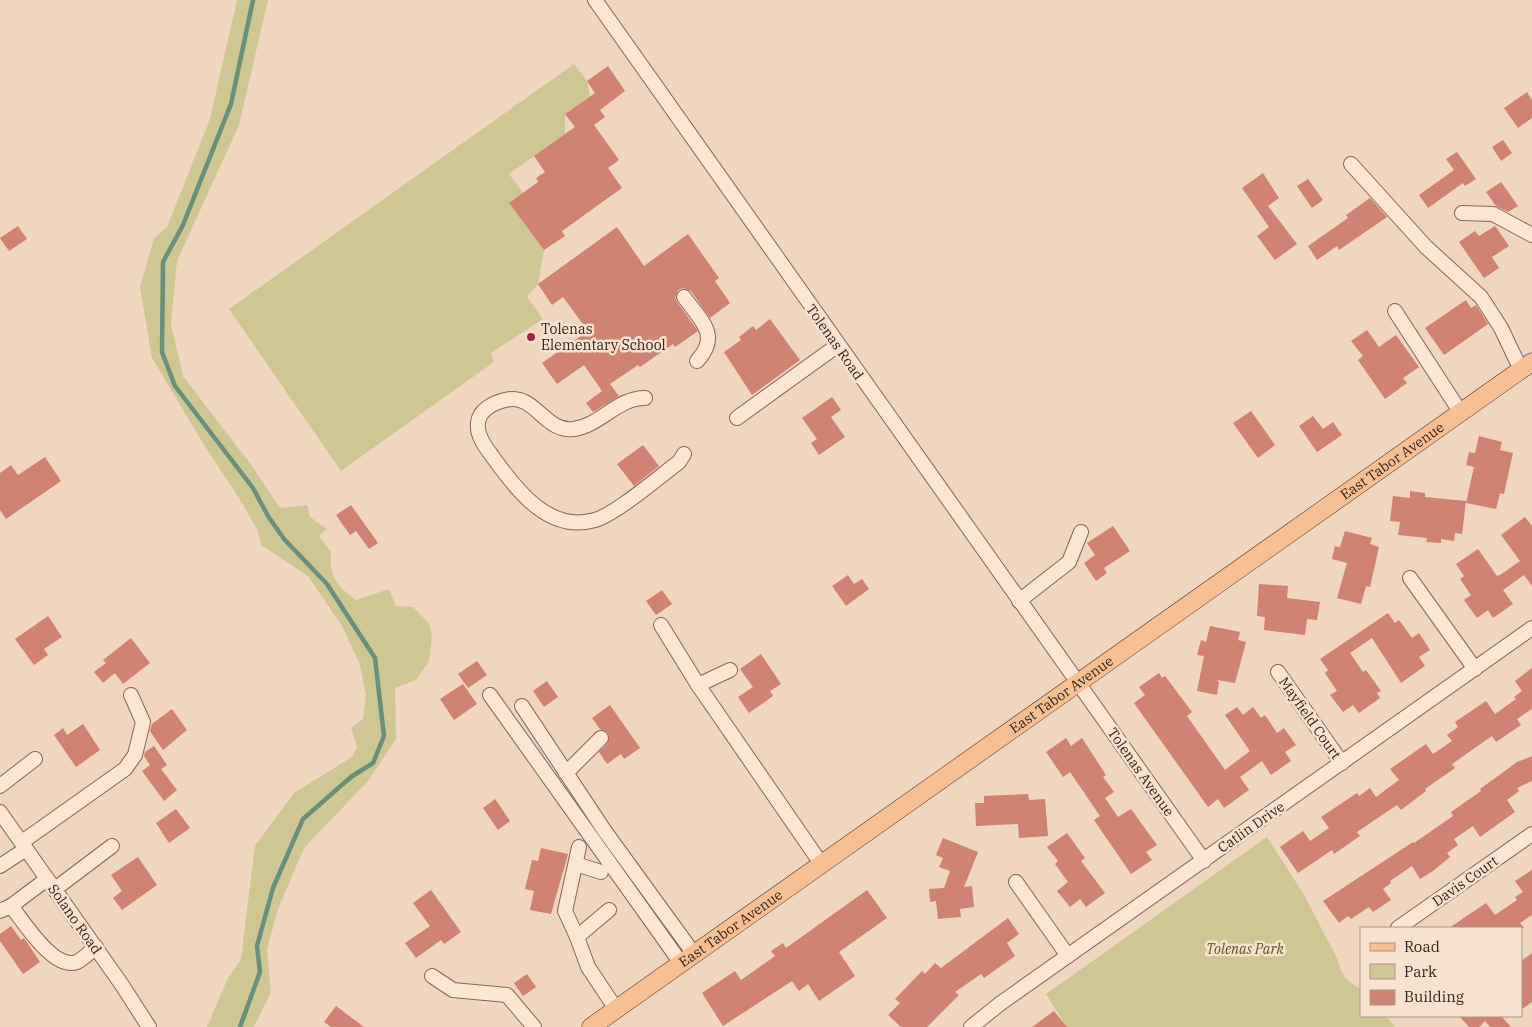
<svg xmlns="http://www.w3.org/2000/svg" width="1532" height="1027" font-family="'IBM Plex Serif',serif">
<rect width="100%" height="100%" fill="#f0d5bf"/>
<!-- green -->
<g fill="#cfc793">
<path d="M 237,0 L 268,0 L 239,125 L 177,261 L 171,324 L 183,376 L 252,466 L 280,508 L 307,505 L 310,517 L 327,529 L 319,536 L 331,552 C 328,575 338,587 356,600 L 389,589 L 396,606 L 413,607 L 429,623 L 432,636 L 429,661 L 416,680 L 395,688 L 396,739 L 368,781 L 304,848 L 278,909 L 267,950 L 271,993 L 254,1027 L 207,1027 L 227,980 L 241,959 L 255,846 L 294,793 L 352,757 L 357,747 L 351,728 L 363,719 L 366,695 L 360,665 L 342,626 L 308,576 L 261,545 L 258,531 L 239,498 L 204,445 L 152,358 L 140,287 L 154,238 L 167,227 L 210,119 Z"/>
<polygon points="574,64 587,81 590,96 565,114 565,134 509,174 523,193 509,203 544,250 538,284 527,297 543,319 491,353 494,362 341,471 229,309"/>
<path d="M 1267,837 L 1303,893 L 1338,960 C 1341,974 1347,982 1361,989 L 1361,1016 L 1386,1016 L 1395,1027 L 1067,1027 L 1046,994 Z"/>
</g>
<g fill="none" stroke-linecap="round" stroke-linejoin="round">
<!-- stream -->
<polyline stroke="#69907d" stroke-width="4.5" points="240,1027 260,972 257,946 273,888 303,819 351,777 373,763 384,736 375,658 327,584 284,539 268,516 253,488 175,386 162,352 163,262 183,225 231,104 253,0"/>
</g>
<!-- building -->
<g fill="#d08273">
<polygon points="608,66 625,91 600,110 605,117 594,125 619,160 608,168 622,188 562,231 565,236 544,250 509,203 538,182 536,178 545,172 534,156 575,127 565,114 595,93 587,81"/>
<polygon points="1527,92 1532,100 1532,118 1518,128 1504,108"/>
<polygon points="1503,140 1512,153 1501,161 1492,147"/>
<polygon points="1457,152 1476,179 1465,186 1463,183 1428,208 1419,195 1454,170 1446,159"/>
<polygon points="1263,173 1279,198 1268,206 1297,244 1275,260 1257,236 1269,227 1242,188"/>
<polygon points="1308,179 1323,200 1312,208 1297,186"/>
<polygon points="1501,182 1518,206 1508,212 1496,206 1486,192"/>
<polygon points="1370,198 1387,217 1339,250 1337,246 1317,260 1308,246 1348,218 1346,215"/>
<polygon points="18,226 27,239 9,251 0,238"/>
<polygon points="1495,226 1509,246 1492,257 1499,268 1484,278 1459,242 1475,231 1479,236"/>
<polygon points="617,227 644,266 688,234 719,278 715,281 730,303 710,318 691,291 683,288 678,290 675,298 677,302 698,331 675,347 673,344 640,367 638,365 610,384 619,396 593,412 586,403 602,391 584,365 557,384 542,363 588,331 563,297 552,305 538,284"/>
<polygon points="1466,300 1471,308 1476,305 1488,324 1444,355 1425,328"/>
<polygon points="770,319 800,360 752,395 724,352 741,340 739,337 753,326 756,330"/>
<polygon points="1367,330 1379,347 1396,335 1419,367 1403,378 1407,383 1385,399 1358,360 1363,356 1351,341"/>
<polygon points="832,397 841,410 831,417 845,437 819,455 811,443 817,439 802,418"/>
<polygon points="1251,411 1275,445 1258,458 1233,423"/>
<polygon points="1313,416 1323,429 1333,422 1342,435 1317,452 1299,426"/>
<polygon points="1479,436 1502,442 1500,450 1513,453 1504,494 1500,493 1496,509 1466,503 1474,467 1466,465 1469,452 1475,453"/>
<polygon points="643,445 659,466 634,486 617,464"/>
<polygon points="45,457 61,481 6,519 0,510 0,473 11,465 18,475"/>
<polygon points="1410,491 1425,493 1425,497 1466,501 1462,534 1455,533 1454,541 1441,539 1441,543 1426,542 1427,538 1398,535 1400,522 1390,521 1393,496 1410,498"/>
<polygon points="351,505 378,543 369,549 356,531 350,535 336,515"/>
<polygon points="1525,517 1532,526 1532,586 1524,575 1503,590 1513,604 1493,618 1488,610 1477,618 1464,600 1471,595 1460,579 1464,576 1456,564 1478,549 1497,576 1500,575 1520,561 1501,535"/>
<polygon points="1113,526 1130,551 1104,568 1107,573 1096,581 1084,563 1095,555 1087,543"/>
<polygon points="1345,531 1372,538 1370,544 1379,547 1370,587 1366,586 1361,604 1337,598 1347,563 1332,559 1335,546 1340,547"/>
<polygon points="848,575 854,584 862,579 869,589 846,606 832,586"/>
<polygon points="1259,584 1288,586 1287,598 1320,602 1317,620 1307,619 1305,635 1264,630 1265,617 1257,616"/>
<polygon points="662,590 672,604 656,615 646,601"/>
<polygon points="1388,613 1395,623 1399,620 1412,638 1419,633 1430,650 1419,657 1425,666 1401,683 1372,638 1350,653 1363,672 1366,670 1381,691 1377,693 1380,698 1359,713 1353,705 1343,712 1330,695 1337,691 1325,673 1328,670 1320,659"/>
<polygon points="48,616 62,637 44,649 48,655 34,665 15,639"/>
<polygon points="1210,626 1240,632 1238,640 1246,642 1235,683 1217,680 1219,682 1217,695 1197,691 1204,656 1197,655 1201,640 1206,642"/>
<polygon points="131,638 150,663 123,684 115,673 103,683 94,672 106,663 103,660"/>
<polygon points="761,654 781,684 770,691 773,696 749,713 738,697 753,687 740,669"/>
<polygon points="477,661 487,675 468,688 458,674"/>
<polygon points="1532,668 1532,709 1517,719 1521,725 1496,742 1492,736 1452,764 1455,768 1425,789 1426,791 1401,810 1397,805 1357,832 1360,836 1334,854 1332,850 1298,873 1280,847 1303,831 1310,841 1329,828 1321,817 1357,793 1359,796 1370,788 1376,797 1399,780 1390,769 1426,744 1433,754 1452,741 1447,735 1458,727 1455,722 1486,701 1495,714 1516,699 1514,697 1522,691 1515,681"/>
<polygon points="1159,673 1162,678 1165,676 1192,712 1187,716 1225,770 1250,751 1225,715 1237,707 1243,715 1253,707 1261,718 1265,715 1277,733 1284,728 1296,745 1285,752 1291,761 1271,775 1262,761 1240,777 1249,790 1224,808 1218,799 1208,807 1134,703 1145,695 1139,687"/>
<polygon points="547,681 558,697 544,707 533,691"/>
<polygon points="463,684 477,704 454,720 440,699"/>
<polygon points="610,705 640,748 624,759 621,754 607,764 599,752 607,744 609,735 607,732 600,729 592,718"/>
<polygon points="172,709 187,730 163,750 150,731 152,724"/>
<polygon points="83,724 100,750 76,767 54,735 63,728 67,735"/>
<polygon points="1066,738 1071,746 1082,738 1106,775 1103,777 1114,792 1105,798 1118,817 1131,809 1157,845 1146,852 1152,860 1131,874 1094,820 1100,816 1070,772 1063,777 1046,752"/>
<polygon points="154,746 167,765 161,769 177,790 164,801 142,771 150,765 144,756 145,752"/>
<polygon points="1532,756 1532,781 1517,788 1519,791 1507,800 1515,812 1480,837 1473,826 1454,839 1458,845 1447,853 1450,857 1433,871 1420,879 1412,866 1390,881 1391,883 1383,889 1391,900 1373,912 1369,907 1351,919 1348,916 1339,923 1323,901 1413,842 1414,843 1453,816 1451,812 1481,791 1480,789 1517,762"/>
<polygon points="1028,794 1029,800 1045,799 1048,836 1019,838 1018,824 976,826 975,803 984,803 984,796"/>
<polygon points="495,799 510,821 498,830 483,808"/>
<polygon points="176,809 190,828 169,843 156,823"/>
<polygon points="1067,833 1085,858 1081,861 1105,893 1086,907 1080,899 1070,907 1057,891 1068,882 1055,864 1058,861 1047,847"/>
<polygon points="943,838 978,852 964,887 972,886 974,907 960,909 961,917 938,919 936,901 930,902 929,889 944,888 950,871 939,867 943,858 936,855"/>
<polygon points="541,848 568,854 551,914 530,910 534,891 525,889 532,860 538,861"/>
<polygon points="138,857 157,885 122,910 113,898 122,891 111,875"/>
<polygon points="1532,870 1532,915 1520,923 1524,928 1449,928 1486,903 1495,915 1517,900 1515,897 1523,892 1515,881"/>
<polygon points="431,890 461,932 444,944 441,940 416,958 405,943 430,926 413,903"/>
<polygon points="867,890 887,918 839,952 855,976 819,1001 808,984 799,991 792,981 723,1026 702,993 735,971 741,980 775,956 771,951 783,943 786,948"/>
<polygon points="1008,918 1019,934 1007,943 1015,956 984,978 981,974 955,992 959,995 927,1027 901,1027 888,1015 900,1003 895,999 922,971 925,974 935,963 941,968"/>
<polygon points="11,926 21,940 24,938 40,962 23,974 0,941 0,934"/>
<polygon points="1532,953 1532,1002 1521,1010 1521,961"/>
<polygon points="527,974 536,987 523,996 514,983"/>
<polygon points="336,1006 364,1027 331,1027 324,1022"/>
<polygon points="1054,1011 1067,1027 1032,1027"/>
<polygon points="1459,1016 1501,1016 1511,1027 1490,1027 1485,1021 1479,1027 1469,1027"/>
</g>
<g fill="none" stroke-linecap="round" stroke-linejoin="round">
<defs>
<g id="minor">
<polyline points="595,0 1204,861"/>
<polyline points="1351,164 1426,247 1481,297 1501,328 1521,370"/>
<polyline points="1462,213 1493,214 1532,235"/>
<path d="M 684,297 C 701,321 721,335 697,361"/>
<polyline points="1395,311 1461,413"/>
<path d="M 645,398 C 617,398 601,425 574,429 C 544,433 535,392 505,400 C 493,403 479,410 478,423 C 476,437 488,450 495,460 C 518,492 550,533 595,520 C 616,514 660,476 679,462 L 684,454"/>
<polyline points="737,418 838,345"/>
<polyline points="1410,578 1475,669"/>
<polyline points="1019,601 1069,562 1081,532"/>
<polyline points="661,625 698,685"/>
<polyline points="730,670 698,685 822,865"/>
<polyline points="1278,672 1342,763"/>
<polyline points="490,695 681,963"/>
<polyline points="522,706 604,830 694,954"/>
<polyline points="566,773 601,738"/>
<polyline points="0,786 35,759"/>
<polyline points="0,812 122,985 149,1027"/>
<polyline points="22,842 125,769 135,755 143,722 131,695"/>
<polyline points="576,864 601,872"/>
<polyline points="0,866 26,849"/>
<polyline points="1016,882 1068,956"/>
<polyline points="55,889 112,846"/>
<path d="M 11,906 C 24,922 54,971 77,962 C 83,959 90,952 96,947"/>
<polyline points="609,910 577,937 588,967 616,1009"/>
<polyline points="0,911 11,906 47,879"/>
<polyline points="1398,928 1532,834"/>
<polyline points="577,937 565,911 579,847"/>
<polyline points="432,976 453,990 507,995 534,1027"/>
<polyline points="971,1027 1001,1003 1532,628"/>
</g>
<g id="major">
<path id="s1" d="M 591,1027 L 1532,362"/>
</g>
</defs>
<!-- minor casing -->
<use href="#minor" stroke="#8a6556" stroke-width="16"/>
<!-- major casing -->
<use href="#major" stroke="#57352b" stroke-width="19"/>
<!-- minor -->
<use href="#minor" stroke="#fbe5d3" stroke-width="14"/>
<!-- major -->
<use href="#major" stroke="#f6bf94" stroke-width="18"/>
</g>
<!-- markers -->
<circle fill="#9c2342" stroke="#f7e2cf" stroke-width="2" cx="531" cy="337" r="5"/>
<g text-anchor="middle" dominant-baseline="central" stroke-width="5" stroke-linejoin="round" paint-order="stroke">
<!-- poi labels -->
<g font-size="14" fill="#38231c" stroke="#f7e2cf" text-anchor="start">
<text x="541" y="329">Tolenas<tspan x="541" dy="16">Elementary School</tspan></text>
</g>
<!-- street labels -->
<g font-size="14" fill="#38231c" stroke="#f7e2cf">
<text transform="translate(835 342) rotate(55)">Tolenas Road</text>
<text stroke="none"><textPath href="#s1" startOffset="981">East Tabor Avenue</textPath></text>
<text stroke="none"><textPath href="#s1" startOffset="576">East Tabor Avenue</textPath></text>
<text transform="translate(1310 718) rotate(55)">Mayfield Court</text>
<text transform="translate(1141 772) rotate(55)">Tolenas Avenue</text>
<text transform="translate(1251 827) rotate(-35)">Catlin Drive</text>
<text transform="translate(1465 881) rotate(-35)">Davis Court</text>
<text transform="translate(75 919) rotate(55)">Solano Road</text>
<text stroke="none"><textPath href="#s1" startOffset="171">East Tabor Avenue</textPath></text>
</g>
<!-- park labels -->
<g font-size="14" font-style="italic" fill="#565621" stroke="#f7e2cf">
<text x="1245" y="949">Tolenas Park</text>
</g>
</g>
<!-- legend -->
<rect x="1360" y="927" width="162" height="90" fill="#f7e2cf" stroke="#ab9687"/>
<rect x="1370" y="943" width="25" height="8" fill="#f6bf94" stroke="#ab9687"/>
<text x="1404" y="952" font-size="15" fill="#38231c">Road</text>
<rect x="1370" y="964" width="25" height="15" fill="#cfc793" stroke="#ab9687"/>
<text x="1404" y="977" font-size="15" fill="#38231c">Park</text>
<rect x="1370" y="990" width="25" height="15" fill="#d08273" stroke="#ab9687"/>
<text x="1404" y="1002" font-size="15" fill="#38231c">Building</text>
</svg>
